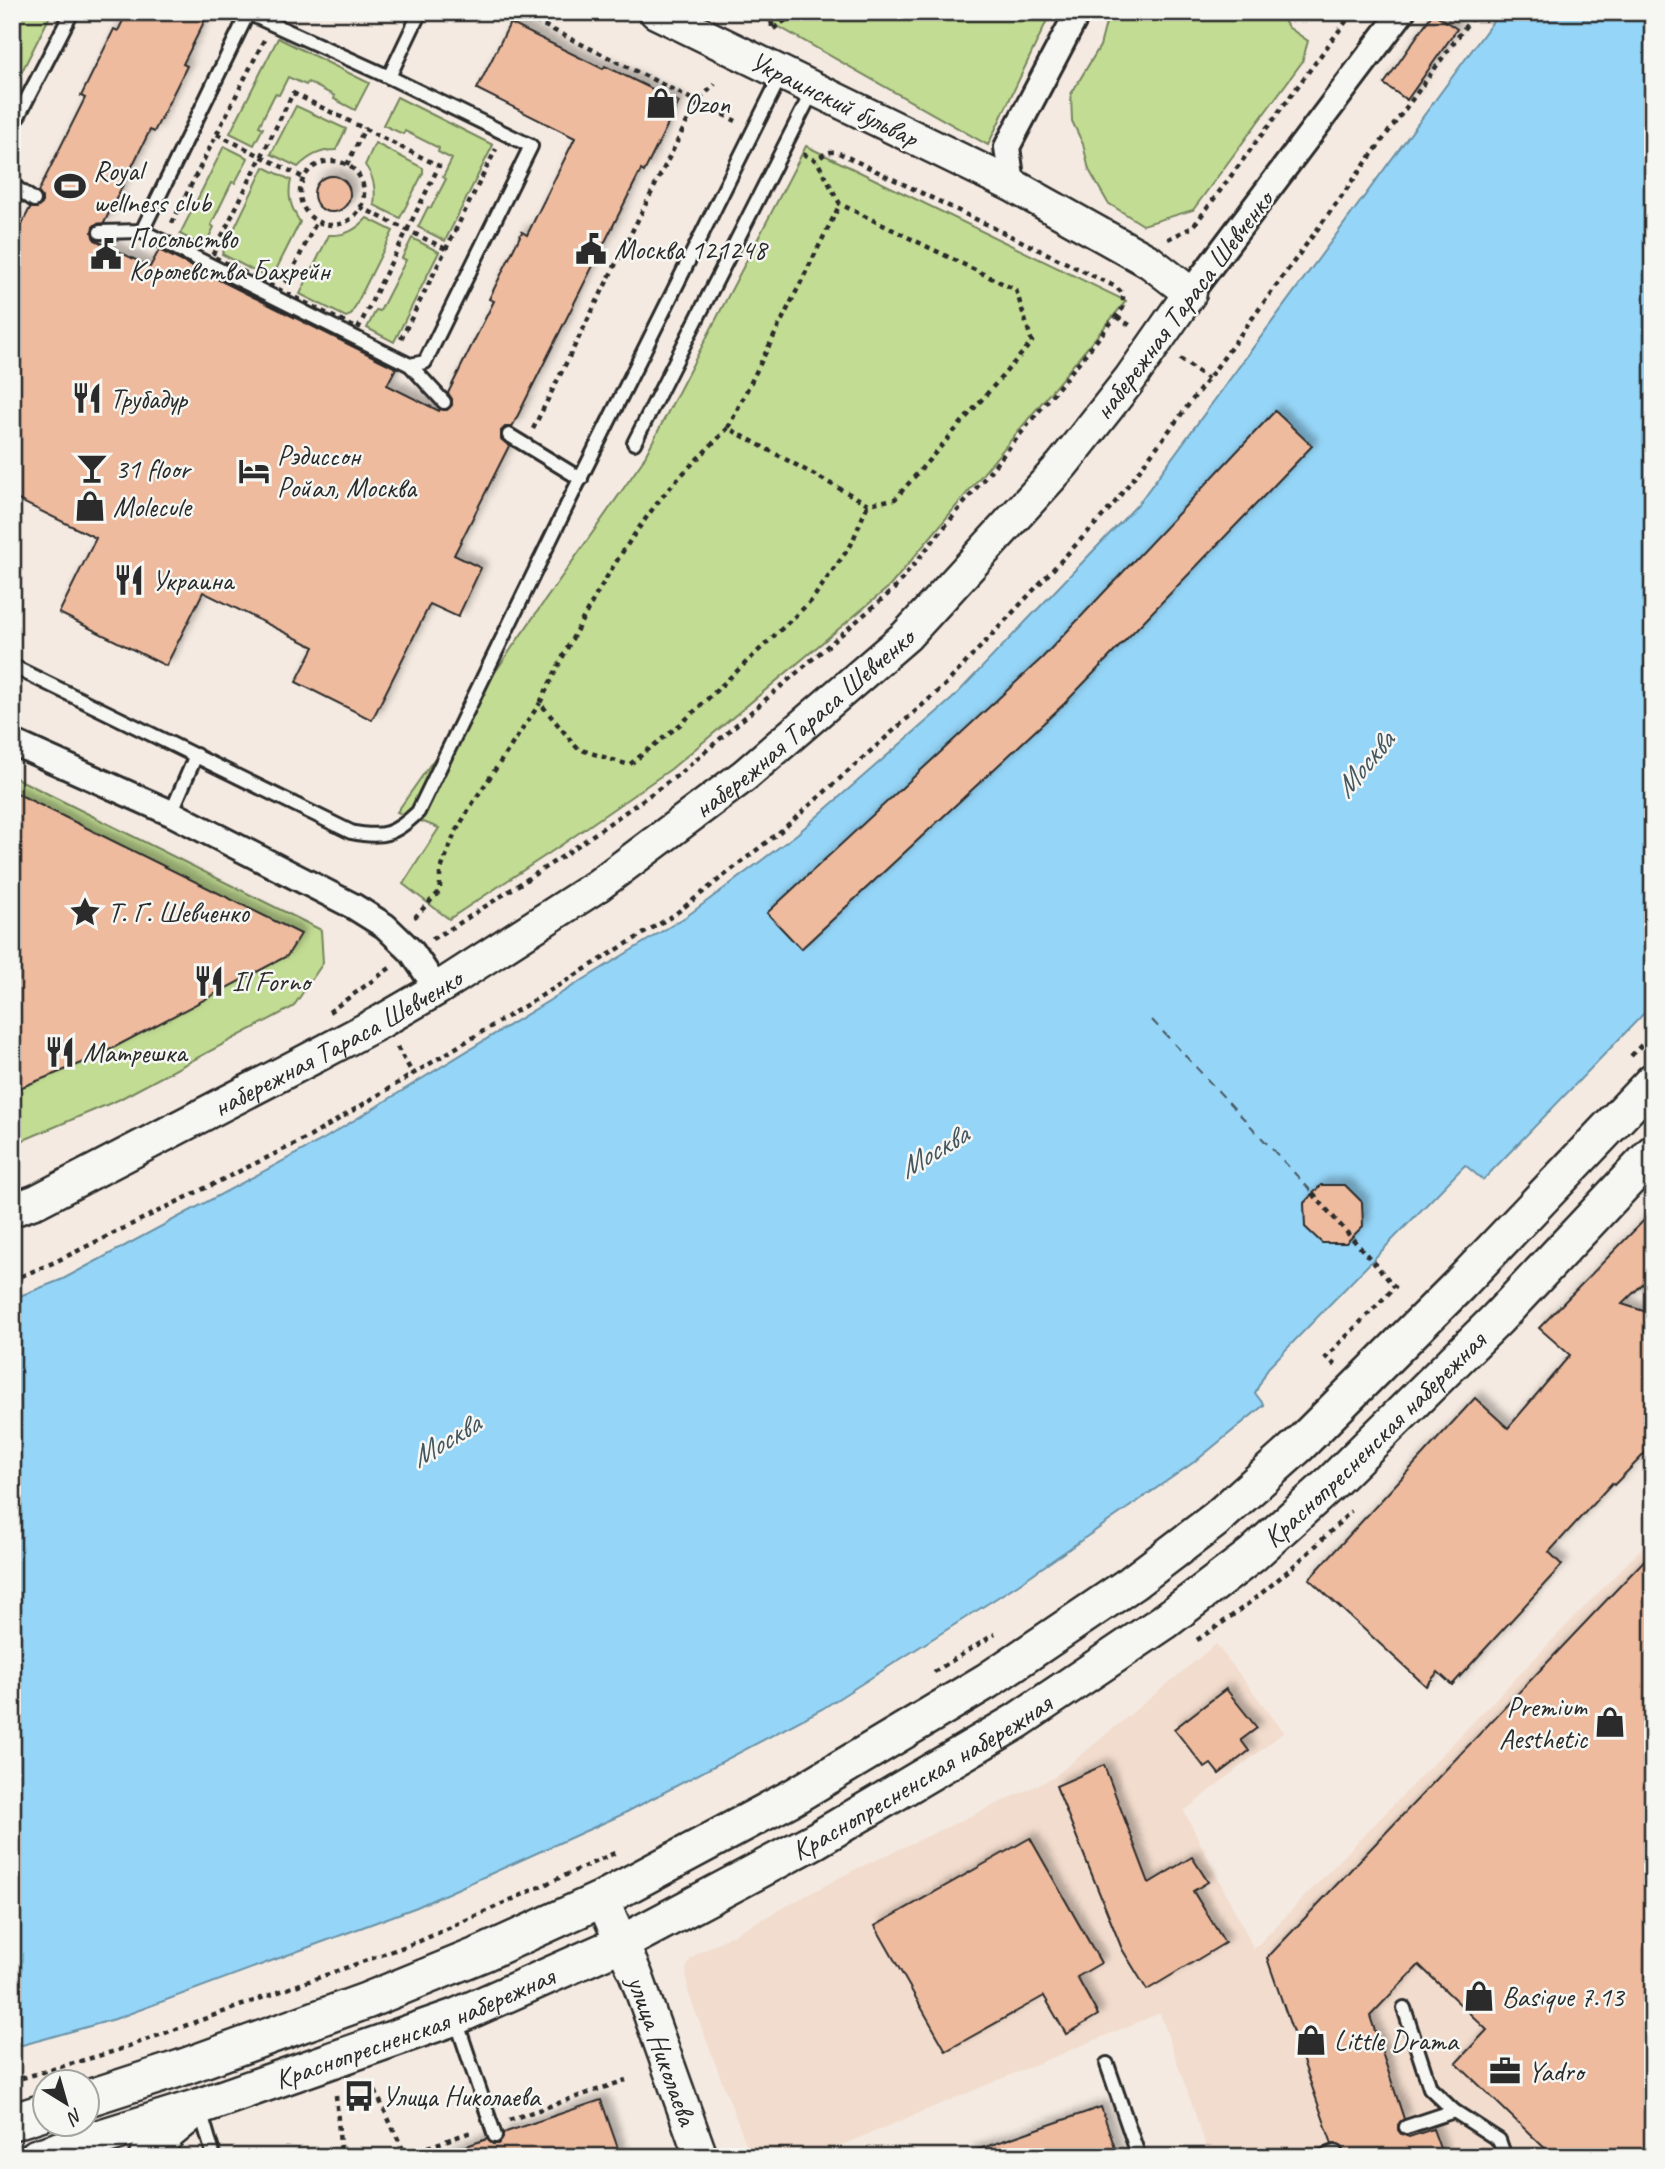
<svg xmlns="http://www.w3.org/2000/svg" width="1665" height="2169" font-family="Caveat,sans-serif">
<defs>
<filter id="shadow"><feDropShadow dx="6" dy="-6" stdDeviation="3.5" flood-color="#0004"/></filter>
</defs>
<rect width="100%" height="100%" fill="#f4eae1"/>
<filter id="ink" filterUnits="userSpaceOnUse"><feTurbulence type="fractalNoise" baseFrequency=".0143" numOctaves="2"/><feDisplacementMap in="SourceGraphic" scale="14" xChannelSelector="R" yChannelSelector="G"/><feConvolveMatrix kernelMatrix="1 2 1 2 8 2 1 2 1" color-interpolation-filters="sRGB"/></filter>
<g filter="url(#ink)">
<!-- built -->
<polygon fill="#f2dccd" points="1653,1536 1653,2157 1210,2157 1160,2013 813,2157 751,2157 688,1992 686,1970 690,1960 697,1954 852,1871 1053,1778 1216,1644 1284,1732 1184,1811 1254,1949"/>
<!-- green -->
<g fill="#c2dc93" stroke="#76845f" stroke-width="2">
<polygon points="12,12 52,12 12,91"/>
<polygon points="753,12 1051,12 988,145"/>
<polygon points="1112,12 1279,12 1288,27 1308,41 1302,62 1193,210 1143,225 1108,203 1089,170 1083,144 1072,121 1071,94 1100,46 1107,19"/>
<polygon points="278,38 369,83 355,110 334,99 335,96 308,82 306,85 288,77 279,95 275,94 259,126 263,128 254,145 230,133"/>
<polygon points="397,97 493,145 445,241 418,227 428,207 431,208 446,179 443,177 452,159 438,152 439,148 405,131 403,134 383,125"/>
<path d="M 296,106 L 346,129 L 336,150 C 320,150 309,156 298,167 L 271,154 Z"/>
<path d="M 375,143 L 423,168 L 423,173 L 400,218 L 374,205 C 376,189 374,177 365,165 Z"/>
<polygon points="224,146 248,158 235,183 232,182 211,225 214,227 204,247 180,234"/>
<polygon points="806,146 1126,301 890,586 671,769 557,848 449,919 403,884 439,828 397,812 642,462"/>
<path d="M 264,167 L 291,180 C 287,196 291,208 300,222 L 271,280 L 222,254 Z"/>
<path d="M 367,218 L 393,231 L 351,315 L 346,317 L 300,294 L 329,235 C 345,236 356,230 367,218 Z"/>
<polygon points="412,238 439,252 394,342 367,328 376,310 380,311 406,260 402,258"/>
<polygon points="12,776 321,930 323,963 293,1007 118,1100 12,1145"/>
</g>
<!-- water -->
<polygon fill="#95d5f7" stroke="#6b91a5" stroke-width="2" points="1500,12 1653,12 1653,1004 1483,1180 1465,1165 1268,1368 1255,1393 1264,1405 1197,1460 1017,1585 822,1709 621,1815 417,1907 115,2019 12,2048 12,1299 63,1279 322,1140 687,916 797,834 952,699 1138,504"/>
<g fill="none" stroke-linecap="round" stroke-linejoin="round">
<!-- ferry -->
<polyline stroke="#46565e" stroke-width="2" stroke-dasharray="9 7" stroke-linecap="butt" points="1152,1020 1313,1193"/>
</g>
<!-- building -->
<g fill="#eebb9f" stroke="#2b2b2b" stroke-width="2" filter="url(#shadow)">
<polygon points="127,12 209,12 183,64 187,66 154,132 150,130 104,223 96,224 93,227 93,237 95,240 150,267 159,250 396,368 387,385 439,411 440,409 447,410 452,405 452,399 448,393 494,301 489,299 522,232 527,235 575,138 477,89 510,23 603,69 605,66 679,102 644,172 641,170 512,427 505,427 501,431 501,439 509,446 454,555 481,568 458,617 430,604 372,720 296,682 314,647 203,592 166,666 59,613 96,538 12,497 12,243 30,208 37,208 42,204 42,197 38,192 85,98 81,96 114,29 118,31"/>
<polygon points="1433,13 1457,29 1407,100 1384,84"/>
<circle cx="332" cy="194" r="18"/>
<polygon points="1275,411 1312,446 1064,704 801,949 767,913 1042,658"/>
<polygon points="12,791 301,934 287,956 92,1059 12,1091"/>
<polygon points="1321,1185 1345,1185 1362,1202 1363,1226 1346,1243 1322,1243 1305,1227 1304,1203"/>
<polygon points="1653,1211 1653,1274 1622,1304 1653,1314 1653,1445 1614,1485 1612,1483 1549,1552 1562,1565 1452,1685 1438,1672 1426,1686 1309,1579 1475,1398 1508,1428 1570,1355 1539,1328"/>
<polygon points="1653,1551 1653,2157 1554,2157 1456,2063 1487,2030 1419,1965 1370,2016 1404,2119 1398,2125 1398,2130 1401,2134 1409,2137 1433,2129 1443,2157 1342,2157 1343,2150 1341,2146 1332,2144 1267,1958"/>
<polygon points="1226,1689 1257,1728 1241,1740 1249,1751 1219,1774 1211,1764 1205,1768 1174,1729"/>
<polygon points="1104,1765 1149,1883 1192,1857 1208,1882 1193,1891 1225,1943 1147,1990 1122,1949 1056,1786"/>
<polygon points="1030,1838 1101,1963 1077,1977 1098,2015 1066,2034 1044,1996 946,2051 875,1926"/>
<polygon points="601,2100 621,2157 446,2157 446,2153 487,2139 493,2144 498,2144 503,2138 503,2133"/>
<polygon points="1101,2107 1118,2157 969,2157 968,2153"/>
</g>
<g fill="none" stroke-linecap="round" stroke-linejoin="round">
<defs>
<g id="service">
<polyline points="12,128 72,12"/>
<polyline points="12,185 34,200"/>
<polyline points="142,231 410,365 425,362 531,146 389,77"/>
<polyline points="100,232 142,231 248,13 389,77 420,12"/>
<polyline points="410,365 444,402"/>
<polyline points="509,435 581,479"/>
<polyline points="634,443 813,90"/>
<path d="M 12,666 L 351,832 C 383,839 395,834 418,812 L 572,495 L 781,75"/>
<polyline points="171,813 196,755"/>
<polyline points="1404,2008 1430,2088 1454,2111 1499,2140 1505,2157"/>
<polyline points="456,2020 495,2136"/>
<polyline points="1107,2064 1139,2157"/>
<polyline points="200,2110 214,2157"/>
<polyline points="1406,2127 1454,2111"/>
<polyline points="1322,2157 1335,2152"/>
</g>
<g id="minor">
<polyline points="1012,185 1007,147 1078,12"/>
<polyline points="1190,293 1402,12"/>
<polyline points="12,742 171,813 353,906 385,926 412,952 437,989"/>
</g>
<g id="tertiary">
<path id="s1" d="M 12,1210 L 37,1201 L 310,1059 L 382,1021 L 437,989 L 597,886 L 745,775 L 906,636 L 1062,465 L 1130,379 L 1190,293 L 1150,262 L 1012,185 L 656,12"/>
<path id="s2" d="M 602,1899 L 636,1975 L 701,2157"/>
</g>
<g id="secondary">
<polyline points="88,2098 178,2069 366,2001 484,1953 602,1899 793,1797 987,1681 1132,1583 1216,1519 1299,1445 1460,1284 1653,1081"/>
<polyline points="12,2122 46,2111"/>
<path id="s3" d="M 37,2157 L 198,2107 L 455,2017 L 622,1943 L 816,1840 L 1017,1721 L 1164,1622 L 1252,1555 L 1333,1481 L 1497,1319 L 1653,1153"/>
<polyline points="147,2157 168,2132 191,2113"/>
</g>
</defs>
<!-- service casing -->
<use href="#service" stroke="#2b2b2b" stroke-width="18"/>
<!-- minor casing -->
<use href="#minor" stroke="#2b2b2b" stroke-width="30"/>
<!-- tertiary casing -->
<use href="#tertiary" stroke="#2b2b2b" stroke-width="37"/>
<!-- secondary casing -->
<use href="#secondary" stroke="#2b2b2b" stroke-width="40"/>
<!-- path -->
<g stroke="#2b2b2b" stroke-width="4.5" stroke-dasharray="5 5" stroke-linecap="butt">
<polyline points="517,12 736,121"/>
<polyline points="771,12 772,30 797,12"/>
<polygon points="293,93 439,166 358,329 212,256"/>
<polyline points="217,134 304,178"/>
<polyline points="803,154 817,161 840,204 1016,290 1032,342 895,499 868,504 728,428 840,204"/>
<circle cx="332" cy="193" r="32"/>
<polyline points="347,165 365,128"/>
<polyline points="360,207 446,249"/>
<polyline points="172,223 264,40"/>
<polyline points="1168,239 1193,227 1353,12"/>
<polyline points="286,283 317,221"/>
<polyline points="1117,317 1133,327"/>
<polyline points="401,339 496,149"/>
<polyline points="1180,359 1208,379"/>
<path d="M 728,428 C 704,453 676,478 655,506 C 607,569 574,633 540,703 L 578,749 L 629,765 L 682,723 L 811,601 L 851,545 L 868,504"/>
<polyline points="533,429 697,102 715,84"/>
<polyline points="417,918 416,916 440,891 440,872 455,833 474,801 540,703"/>
<path d="M 432,939 L 455,926 L 563,856 L 678,775 L 894,589 L 1123,308 L 1123,294 L 1116,287 L 837,152 C 827,151 823,154 817,161"/>
<polyline points="329,1012 390,968"/>
<polyline points="397,1047 413,1074"/>
<polyline points="1631,1056 1653,1033"/>
<polyline points="1313,1194 1395,1287 1326,1357 1336,1366"/>
<polyline points="12,1280 55,1262 311,1136 674,915 782,830 946,684 1113,505 1208,379 1476,12"/>
<path d="M 1197,1640 C 1255,1602 1302,1561 1351,1511"/>
<polyline points="934,1672 995,1634"/>
<polyline points="12,2081 115,2051 420,1941 619,1851"/>
<polyline points="371,2082 405,2154"/>
<polyline points="336,2095 341,2157"/>
<polyline points="509,2120 626,2080"/>
<polyline points="399,2157 474,2131"/>
</g>
<!-- service -->
<use href="#service" stroke="#f6f6f2" stroke-width="12"/>
<!-- minor -->
<use href="#minor" stroke="#f6f6f2" stroke-width="24"/>
<!-- tertiary -->
<use href="#tertiary" stroke="#f6f6f2" stroke-width="32"/>
<!-- secondary -->
<use href="#secondary" stroke="#f6f6f2" stroke-width="35"/>
</g>
</g>
<!-- icons -->
<defs>
<symbol id="shop-bare" viewBox="-9 -9 18 18"><path d="M-5-2.5h2.3a2.7 3.5 0 0 1 5.4 0H5L5.5 6h-11ZM-1.5-2.5h3a1.5 2.3 0 0 0-3 0Z" fill="#2b2b2b" stroke="#f6f6f2" stroke-width="2.5" paint-order="stroke"/></symbol>
<symbol id="stadium-bare" viewBox="-9 -9 18 18"><path d="M0-5a6.5 5 0 1 0 0 10a6.5 5 0 1 0 0-10ZM-3.5-1.8h7v3.6h-7Z" fill="#2b2b2b" stroke="#f6f6f2" stroke-width="2.5" paint-order="stroke"/></symbol>
<symbol id="civic-bare" viewBox="-9 -9 18 18"><path d="M-.6-6.5H3V-4.5H.6V-3L4-1V1h2V6H-6V1h2V-1L-.6-3ZM-1.2 2.5V6h2.4V2.5Z" fill="#2b2b2b" stroke="#f6f6f2" stroke-width="2.5" paint-order="stroke"/></symbol>
<symbol id="restaurant-bare" viewBox="-9 -9 18 18"><path d="M-5-6h1v4h1v-4h1v4h1v-4h1v5L-1.5 .5V6h-2V.5L-5-1ZM5-6V6H3V1.5H1.5Q1.5-4 5-6Z" fill="#2b2b2b" stroke="#f6f6f2" stroke-width="2.5" paint-order="stroke"/></symbol>
<symbol id="bar-bare" viewBox="-9 -9 18 18"><path d="M-6-5H6L.8 .8V4.5H3.5V6h-7V4.5H-.8V.8Z" fill="#2b2b2b" stroke="#f6f6f2" stroke-width="2.5" paint-order="stroke"/></symbol>
<symbol id="hotel-bare" viewBox="-9 -9 18 18"><path d="M-6-4.5h1.5V1H6V5H4.5V3h-9V5H-6ZM-4 0a1.8 1.8 0 1 1 3.6 0ZM.5 0V-2.5h3Q6-2.5 6 0Z" fill="#2b2b2b" stroke="#f6f6f2" stroke-width="2.5" paint-order="stroke"/></symbol>
<symbol id="sight-bare" viewBox="-9 -9 18 18"><path d="M0-6L1.8-2.2L6-1.7L2.9 1.2L3.7 5.4L0 3.3L-3.7 5.4L-2.9 1.2L-6-1.7L-1.8-2.2Z" fill="#2b2b2b" stroke="#f6f6f2" stroke-width="2.5" paint-order="stroke"/></symbol>
<symbol id="office-bare" viewBox="-9 -9 18 18"><path d="M-6-3h4V-5.5h4V-3h4V5H-6ZM-1-4.5V-3h2v-1.5ZM-6 0V1H6V0Z" fill="#2b2b2b" stroke="#f6f6f2" stroke-width="2.5" paint-order="stroke"/></symbol>
<symbol id="bus-bare" viewBox="-9 -9 18 18"><path d="M-5-6H5V4H4V6H2V4H-2V6H-4V4H-5ZM-3.5-4V0h7V-4ZM-3.5 1.2v1.5H-2V1.2ZM2 1.2v1.5H3.5V1.2Z" fill="#2b2b2b" stroke="#f6f6f2" stroke-width="2.5" paint-order="stroke"/></symbol>
</defs>
<g fill-rule="evenodd">
<use href="#shop-bare" x="639" y="81" width="44" height="44"/>
<use href="#stadium-bare" x="48" y="164" width="44" height="44"/>
<use href="#civic-bare" x="569" y="227" width="44" height="44"/>
<use href="#civic-bare" x="84" y="232" width="44" height="44"/>
<use href="#restaurant-bare" x="65" y="376" width="44" height="44"/>
<use href="#bar-bare" x="70" y="446" width="44" height="44"/>
<use href="#hotel-bare" x="232" y="449" width="44" height="44"/>
<use href="#shop-bare" x="68" y="484" width="44" height="44"/>
<use href="#restaurant-bare" x="107" y="558" width="44" height="44"/>
<use href="#sight-bare" x="63" y="890" width="44" height="44"/>
<use href="#restaurant-bare" x="187" y="959" width="44" height="44"/>
<use href="#restaurant-bare" x="38" y="1030" width="44" height="44"/>
<use href="#shop-bare" x="1588" y="1700" width="44" height="44"/>
<use href="#shop-bare" x="1457" y="1974" width="44" height="44"/>
<use href="#shop-bare" x="1289" y="2018" width="44" height="44"/>
<use href="#office-bare" x="1483" y="2049" width="44" height="44"/>
<use href="#bus-bare" x="337" y="2074" width="44" height="44"/>
</g>
<g text-anchor="middle" dominant-baseline="central" stroke-width="5" stroke-linejoin="round" paint-order="stroke">
<!-- street labels -->
<g font-size="28" fill="#2b2b2b" stroke="#f6f6f2">
<text transform="translate(834 99) rotate(26)">Украинский бульвар</text>
<text transform="translate(1183 305) rotate(-53)">набережная Тараса Шевченко</text>
<text stroke="none"><textPath href="#s1" startOffset="933">набережная Тараса Шевченко</textPath></text>
<text stroke="none"><textPath href="#s1" startOffset="366">набережная Тараса Шевченко</textPath></text>
<text stroke="none"><textPath href="#s3" startOffset="1533">Краснопресненская набережная</textPath></text>
<text stroke="none"><textPath href="#s3" startOffset="966">Краснопресненская набережная</textPath></text>
<text stroke="none"><textPath href="#s3" startOffset="399">Краснопресненская набережная</textPath></text>
<text stroke="none"><textPath href="#s2" startOffset="163">улица Николаева</textPath></text>
</g>
<!-- poi labels -->
<g font-size="28" fill="#2b2b2b" stroke="#f6f6f2" text-anchor="start">
<text x="684" y="103">Ozon</text>
<text x="93" y="170">Royal<tspan x="93" dy="32">wellness club</tspan></text>
<text x="129" y="238">Посольство<tspan x="129" dy="32">Королевства Бахрейн</tspan></text>
<text x="614" y="249">Москва 121248</text>
<text x="110" y="398">Трубадур</text>
<text x="277" y="455">Рэдиссон<tspan x="277" dy="32">Ройал, Москва</tspan></text>
<text x="115" y="468">31 floor</text>
<text x="113" y="506">Molecule</text>
<text x="152" y="580">Украина</text>
<text x="108" y="912">Т. Г. Шевченко</text>
<text x="232" y="981">Il Forno</text>
<text x="83" y="1052">Матрешка</text>
<text x="1587" y="1706" text-anchor="end">Premium<tspan x="1587" dy="32">Aesthetic</tspan></text>
<text x="1502" y="1996">Basique 7.13</text>
<text x="1334" y="2040">Little Drama</text>
<text x="1528" y="2071">Yadro</text>
<text x="382" y="2096">Улица Николаева</text>
</g>
<!-- water labels -->
<g font-size="30" font-style="italic" fill="#46565e" stroke="#f6f6f2">
<text transform="translate(1364 764) rotate(-50)">Москва</text>
<text transform="translate(933 1151) rotate(-31)">Москва</text>
<text transform="translate(445 1440) rotate(-31)">Москва</text>
</g>
</g>
<!-- margin -->
<rect width="1665" height="2169" fill="none" stroke="#f6f6f2" stroke-width="42"/>
<rect x="21" y="21" width="1623" height="2127" fill="none" stroke="#2b2b2b" stroke-width="2.5" filter="url(#ink)"/>
<!-- north arrow -->
<g transform="translate(66 2103) rotate(143)"><circle r="33" fill="#f6f6f2" stroke="#a5a5a2" stroke-width="2"/>
<path d="M0-5L12 26L0 18L-12 26Z" fill="#2b2b2b"/>
<text y="-10" font-size="19" font-weight="bold" text-anchor="middle" fill="#2b2b2b">N</text>
</g>
</svg>
